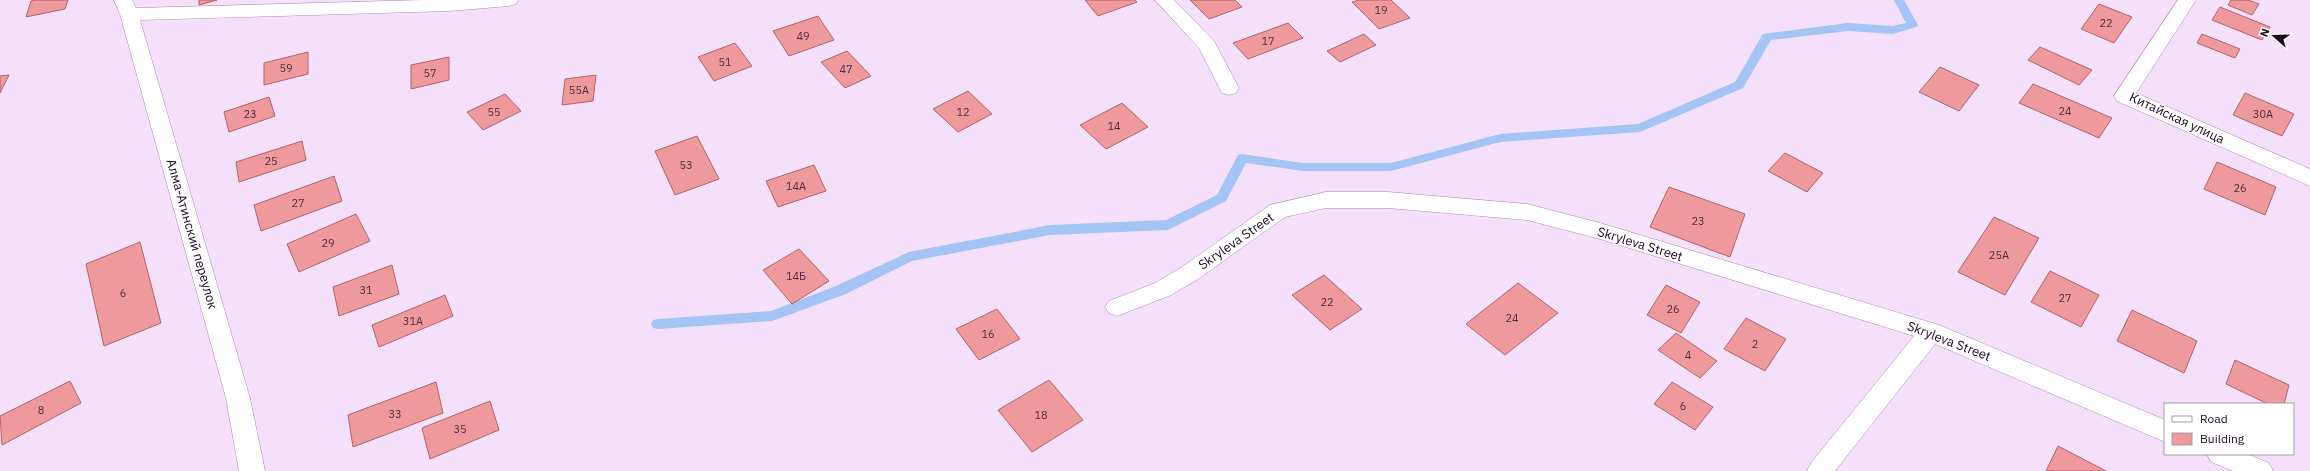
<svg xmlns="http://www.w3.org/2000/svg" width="2310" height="471" font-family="'IBM Plex Sans',sans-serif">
<rect width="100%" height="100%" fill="#f5e0fb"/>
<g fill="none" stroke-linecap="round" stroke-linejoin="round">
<!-- stream -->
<polygon fill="#a3c4f5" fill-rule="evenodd" points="1894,0 1904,0 1918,25 1916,27 1893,34 1848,31 1771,40 1743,88 1640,132 1500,142 1391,171 1303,171 1246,163 1226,201 1168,230 1050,235 912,261 846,294 772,321 658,329 653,328 651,324 653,320 658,319 771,311 836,286 909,252 1050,225 1166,220 1217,195 1238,155 1242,154 1303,163 1391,163 1500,134 1638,124 1735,82 1763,34 1848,23 1893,26 1906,23"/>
</g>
<!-- building -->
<g fill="#ee999b" stroke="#b36366">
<polygon points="35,0 68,0 65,9 26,17 31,1"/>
<polygon points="199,0 217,0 199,5"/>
<polygon points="1085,0 1135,0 1137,2 1098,16"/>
<polygon points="1190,0 1235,0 1242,7 1209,19"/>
<polygon points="1359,0 1391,0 1410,18 1379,29 1352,2"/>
<polygon points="2231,0 2248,0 2259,4 2252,15 2228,5"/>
<polygon points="2099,4 2132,17 2114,43 2081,29"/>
<polygon points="2220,7 2270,27 2262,40 2212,20"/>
<polygon points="818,16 834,40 789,56 773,31"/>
<polygon points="1288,23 1303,38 1248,59 1233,43"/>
<polygon points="1364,34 1376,45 1340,62 1327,51"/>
<polygon points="2202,34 2240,49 2235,58 2197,43"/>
<polygon points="735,43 752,66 714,81 698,57"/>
<polygon points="2040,47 2092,70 2079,85 2028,60"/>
<polygon points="847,51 871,76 845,88 821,62"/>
<polygon points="308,52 308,74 264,85 264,63"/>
<polygon points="449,57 449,80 411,89 411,65"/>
<polygon points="1940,67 1979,85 1959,111 1919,92"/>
<polygon points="9,75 0,93 0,76"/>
<polygon points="596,75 593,101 562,105 565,79"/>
<polygon points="2033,84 2112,118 2099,138 2019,103"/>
<polygon points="968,91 992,114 958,132 933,109"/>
<polygon points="2245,93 2294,114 2282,136 2233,115"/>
<polygon points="505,94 521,111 483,130 467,112"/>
<polygon points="269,97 275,116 229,132 224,112"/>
<polygon points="1122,103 1148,127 1106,149 1080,125"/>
<polygon points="697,136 719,179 675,195 655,151"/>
<polygon points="302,141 306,160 239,182 236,162"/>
<polygon points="1785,153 1823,173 1807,192 1768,171"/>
<polygon points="2217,162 2276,187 2265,215 2204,189"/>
<polygon points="814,165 826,191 778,207 766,181"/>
<polygon points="334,176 342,201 261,231 254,205"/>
<polygon points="1669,187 1745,214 1730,257 1650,227"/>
<polygon points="356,214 370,241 299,272 287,244"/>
<polygon points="1994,217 2039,238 2005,295 1958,272"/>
<polygon points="140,242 161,323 104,346 86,264"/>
<polygon points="799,249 829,281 792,304 763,270"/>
<polygon points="392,265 399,294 339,316 333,287"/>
<polygon points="2050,271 2099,295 2081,327 2031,302"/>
<polygon points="1324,275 1362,309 1330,330 1292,295"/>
<polygon points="1518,283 1558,313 1505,355 1466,324"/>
<polygon points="1666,285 1700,302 1681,333 1647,315"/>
<polygon points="445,295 453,316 379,347 372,325"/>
<polygon points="997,309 1020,339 979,360 956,329"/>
<polygon points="2132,310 2197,341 2184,373 2117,341"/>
<polygon points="1746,318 1786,339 1765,371 1724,349"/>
<polygon points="1676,333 1717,361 1700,378 1658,350"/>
<polygon points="2235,360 2289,385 2284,404 2268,404 2226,384"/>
<polygon points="1049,380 1083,420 1032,452 998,410"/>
<polygon points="70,381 81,403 2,445 0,416"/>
<polygon points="436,382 443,413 353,447 348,415"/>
<polygon points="1672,382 1713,407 1695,430 1654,404"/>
<polygon points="490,401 499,430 430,459 422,428"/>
<polygon points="2058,446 2106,471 2046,471"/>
</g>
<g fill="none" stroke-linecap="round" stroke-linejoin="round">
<defs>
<g id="street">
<polygon points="114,0 132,0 136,8 423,0 518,0 516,4 509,6 450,11 140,20 250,398 265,471 239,471 226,398 120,14"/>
<polygon points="1155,0 1174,0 1214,41 1239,88 1236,93 1229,95 1222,93 1199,48"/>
<polygon points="2178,0 2196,0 2136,93 2310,169 2310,186 2117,101 2114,96"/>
<polygon points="1326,192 1388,192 1527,204 1600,223 1939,325 2165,420 2165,442 1935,344 1835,471 1807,471 1811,463 1914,336 1600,239 1527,220 1388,208 1326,208 1285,217 1198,279 1171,295 1117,316 1109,313 1105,307 1109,301 1155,283 1182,267 1270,205"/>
<polygon points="2207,454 2247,454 2269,463 2273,471 2233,471 2211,462"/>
</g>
</defs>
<!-- street casing -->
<use href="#street" stroke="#b282c0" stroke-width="1"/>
<!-- street -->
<use href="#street" fill="#fff" fill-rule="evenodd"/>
</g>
<g text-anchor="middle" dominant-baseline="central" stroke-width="3" stroke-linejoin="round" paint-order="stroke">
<!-- number labels -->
<g font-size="11" fill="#4f2c3e">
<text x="1381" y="10">19</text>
<text x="2106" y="23">22</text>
<text x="803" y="36">49</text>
<text x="1268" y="41">17</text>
<text x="725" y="62">51</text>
<text x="286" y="68">59</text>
<text x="846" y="69">47</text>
<text x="430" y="73">57</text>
<text x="579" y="90">55А</text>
<text x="2065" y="111">24</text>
<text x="494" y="112">55</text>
<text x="963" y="112">12</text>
<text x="250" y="114">23</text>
<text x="2263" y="114">30А</text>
<text x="1114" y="126">14</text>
<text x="271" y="161">25</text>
<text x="686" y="165">53</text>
<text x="796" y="186">14А</text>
<text x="2240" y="188">26</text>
<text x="298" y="203">27</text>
<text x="1698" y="221">23</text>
<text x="328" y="243">29</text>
<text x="1999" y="255">25А</text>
<text x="796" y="276">14Б</text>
<text x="366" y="290">31</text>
<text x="123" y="293">6</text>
<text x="2065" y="298">27</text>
<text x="1327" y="302">22</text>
<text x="1673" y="309">26</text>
<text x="1512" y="318">24</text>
<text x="413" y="321">31А</text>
<text x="988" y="334">16</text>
<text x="1755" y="344">2</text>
<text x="1688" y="355">4</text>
<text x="1683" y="406">6</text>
<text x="41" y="410">8</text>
<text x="395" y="414">33</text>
<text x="1041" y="415">18</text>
<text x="460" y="429">35</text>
</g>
<!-- street labels -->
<g font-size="13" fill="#1a081f" stroke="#fff">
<text transform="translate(2177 118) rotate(25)">Китайская улица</text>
<text transform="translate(192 234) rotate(74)">Алма-Атинский переулок</text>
<text transform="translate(1236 241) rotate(-35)">Skryleva Street</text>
<text transform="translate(1640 244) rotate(17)">Skryleva Street</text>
<text transform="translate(1949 341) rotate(21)">Skryleva Street</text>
</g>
</g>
<!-- legend -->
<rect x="2164" y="403" width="130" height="52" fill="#ffffff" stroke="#a39ca5"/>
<rect x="2172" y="416" width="20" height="6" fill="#ffffff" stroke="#a39ca5"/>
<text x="2200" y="423" font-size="12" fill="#1a081f">Road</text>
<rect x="2172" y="433" width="20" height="12" fill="#ee999b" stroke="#a39ca5"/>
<text x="2200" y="443" font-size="12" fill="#1a081f">Building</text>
<!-- north arrow -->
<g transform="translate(2274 36) rotate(290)" stroke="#ffffff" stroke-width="3" paint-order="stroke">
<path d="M0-3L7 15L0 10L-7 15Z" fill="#1a081f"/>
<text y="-6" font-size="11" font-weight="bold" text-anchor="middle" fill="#1a081f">N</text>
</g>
</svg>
